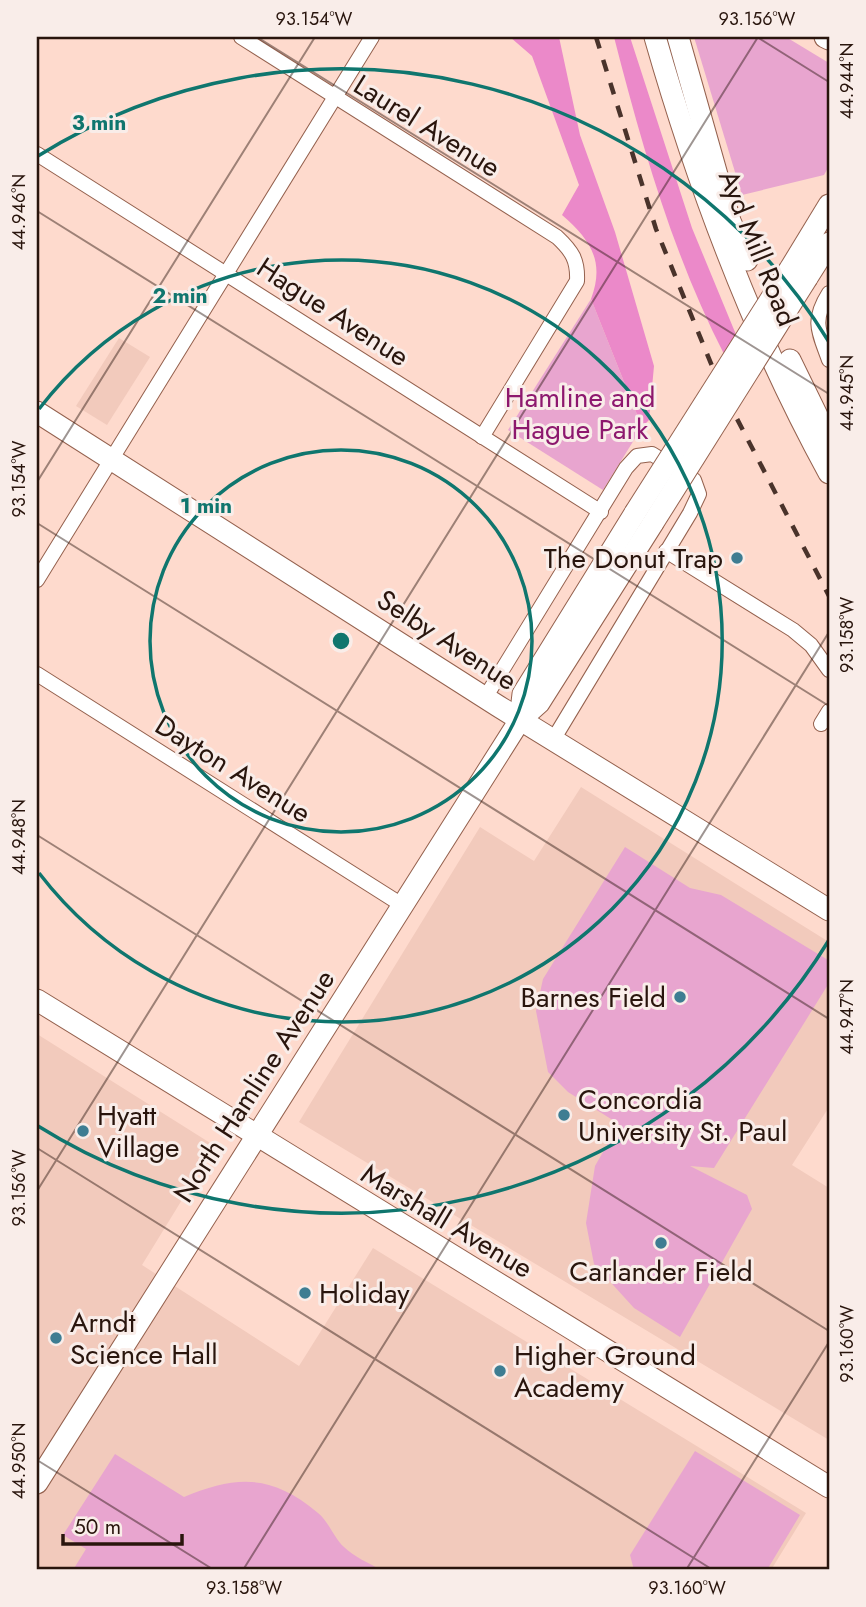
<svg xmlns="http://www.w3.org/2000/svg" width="866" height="1607" font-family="Jost,sans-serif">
<rect width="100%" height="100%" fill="#fedacd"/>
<!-- built -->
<g fill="#f2cabc">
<polygon points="119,338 150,357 107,425 76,406"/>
<polygon points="581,787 829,942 829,1107 792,1165 829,1188 829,1440 299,1122 480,827 534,861"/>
<polygon points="37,1034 215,1146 142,1265 299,1366 373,1248 806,1513 771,1570 37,1570"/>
</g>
<!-- green -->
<g fill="#e8a5cf">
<polygon points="694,37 786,37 829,63 829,166 824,175 742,195"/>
<polygon points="591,299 642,427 603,490 508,430"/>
<polygon points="625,847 690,888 721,895 828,960 829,983 714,1168 690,1166 747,1195 752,1209 680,1337 634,1308 594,1264 586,1223 595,1166 619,1124 568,1092 548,1072 536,1011 543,979"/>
<polygon points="695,1451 800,1515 767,1570 634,1570 630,1555"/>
<path d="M 115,1454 L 184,1497 C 237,1475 272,1474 318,1513 C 329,1522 334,1538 344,1547 C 354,1557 369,1563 381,1570 L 73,1570 L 86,1549 L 63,1535 Z"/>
</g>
<!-- forest -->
<g fill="#eb89c9">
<path d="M 510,37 L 559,37 L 580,135 L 615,232 L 654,366 L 649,420 L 642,427 L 591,299 C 605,262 591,240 562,215 L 579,185 L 532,56 Z"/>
<path d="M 614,37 L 630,37 L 692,228 L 737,337 L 725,356 C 673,255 642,146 614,37 Z"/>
</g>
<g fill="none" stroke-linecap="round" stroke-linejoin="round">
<defs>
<g id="street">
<path d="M 241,37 L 557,237 C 572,251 578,260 577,281 L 482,437"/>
<polyline points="37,154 601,512"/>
<path d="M 829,293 C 811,321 819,332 829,360"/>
<polyline points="666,551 793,630 811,645 829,670"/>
<polyline points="37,580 372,37"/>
<polyline points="37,674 402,905"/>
<polyline points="485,698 626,468 637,456 652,454 694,480 699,494 690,513 553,740"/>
<polyline points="821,724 829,711"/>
</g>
<g id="secondary">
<path d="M 655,37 C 698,187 754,336 829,473"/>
<polyline points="678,37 730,221 747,260"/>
<polyline points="825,37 829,39"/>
<polyline points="790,269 829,205"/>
<polyline points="807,278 829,243"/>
<polyline points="790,360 829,440"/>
<polyline points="37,412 498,706 829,910"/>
<polyline points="520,720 523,694 635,513"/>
<polyline points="37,1000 829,1487"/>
<polyline points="37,1483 520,720 539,703 653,523"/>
</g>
</defs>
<!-- street casing -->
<use href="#street" stroke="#94614e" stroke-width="16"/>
<!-- secondary casing -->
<use href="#secondary" stroke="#94614e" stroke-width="23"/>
<!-- street -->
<use href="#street" stroke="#fff" stroke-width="14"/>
<!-- secondary -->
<use href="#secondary" stroke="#fff" stroke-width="21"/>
<!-- rail -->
<polyline stroke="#4a332b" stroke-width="4.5" stroke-dasharray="12 12" stroke-linecap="butt" points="596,37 656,229 721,388 829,596"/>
<defs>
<g id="secondary-bridge">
<polyline points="635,513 790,269"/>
<polyline points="653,523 807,278"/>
</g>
</defs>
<!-- secondary-bridge casing -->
<use href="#secondary-bridge" stroke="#94614e" stroke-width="23" stroke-linecap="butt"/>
<!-- secondary-bridge -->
<use href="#secondary-bridge" stroke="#fff" stroke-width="21"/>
</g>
<!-- ticks -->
<path fill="none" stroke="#29150d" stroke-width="2" stroke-opacity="0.45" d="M 257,37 L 829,394M 757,37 L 829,82M 37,211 L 829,706M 37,482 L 315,37M 37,523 L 829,1019M 37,835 L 829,1331M 37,1148 L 713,1570M 37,1191 L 758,37M 37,1460 L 214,1570M 243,1570 L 829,632M 686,1570 L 829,1342"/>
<!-- distance rings -->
<g fill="none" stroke="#0f766e" stroke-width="3.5">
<circle cx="341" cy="641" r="191"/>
<path d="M39 409A381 381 0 1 1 39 873"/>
<path d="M829 940A572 572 0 0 1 38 1126M38 156A572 572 0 0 1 829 342"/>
</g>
<!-- markers -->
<g fill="#3e7d92" stroke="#f9ede9" stroke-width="2.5">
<circle cx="737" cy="558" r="7"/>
<circle cx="680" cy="997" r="7"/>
<circle cx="564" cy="1115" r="7"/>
<circle cx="83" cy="1131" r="7"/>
<circle cx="661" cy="1243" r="7"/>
<circle cx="305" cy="1293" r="7"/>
<circle cx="56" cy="1338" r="7"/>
<circle cx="500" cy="1371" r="7"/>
</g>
<g text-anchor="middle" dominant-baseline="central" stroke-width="6" stroke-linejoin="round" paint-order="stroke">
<!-- street labels -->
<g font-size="28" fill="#29150d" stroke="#f9ede9">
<text transform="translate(427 126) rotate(32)">Laurel Avenue</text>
<text transform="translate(758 248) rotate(68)">Ayd Mill Road</text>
<text transform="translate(333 312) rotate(33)">Hague Avenue</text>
<text transform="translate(447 640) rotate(33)">Selby Avenue</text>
<text transform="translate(233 769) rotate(32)">Dayton Avenue</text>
<text transform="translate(254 1086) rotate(-57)">North Hamline Avenue</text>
<text transform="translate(447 1221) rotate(31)">Marshall Avenue</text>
</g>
<!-- park labels -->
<g font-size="28" fill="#8d186e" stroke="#f9ede9">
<text x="580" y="397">Hamline and<tspan x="580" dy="32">Hague Park</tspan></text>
</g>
<!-- poi labels -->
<g font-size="28" fill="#29150d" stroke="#f9ede9" text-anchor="start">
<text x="723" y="558" text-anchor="end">The Donut Trap</text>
<text x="666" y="997" text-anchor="end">Barnes Field</text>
<text x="578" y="1099">Concordia<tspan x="578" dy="32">University St. Paul</tspan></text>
<text x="97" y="1115">Hyatt<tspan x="97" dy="32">Village</tspan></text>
<text x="661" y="1271" text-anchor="middle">Carlander Field</text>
<text x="319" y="1293">Holiday</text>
<text x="70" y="1322">Arndt<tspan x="70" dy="32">Science Hall</tspan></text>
<text x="514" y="1355">Higher Ground<tspan x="514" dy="32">Academy</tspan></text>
</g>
</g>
<circle cx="341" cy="641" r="10" fill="#0f766e" stroke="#f9ede9" stroke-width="3.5"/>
<g font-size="21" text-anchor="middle" font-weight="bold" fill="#0f766e" stroke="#f9ede9" stroke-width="6" stroke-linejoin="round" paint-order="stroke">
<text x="99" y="130">3 min</text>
<text x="180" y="303">2 min</text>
<text x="206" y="513">1 min</text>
</g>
<!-- border -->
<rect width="866" height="1607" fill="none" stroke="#f9ede9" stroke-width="77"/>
<!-- scale -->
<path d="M63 1534v10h119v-10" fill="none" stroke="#29150d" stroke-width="3.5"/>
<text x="74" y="1534" font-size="21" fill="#29150d" stroke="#f9ede9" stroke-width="5" paint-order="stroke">50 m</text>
<rect x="38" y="38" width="790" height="1530" fill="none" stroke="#29150d" stroke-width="2.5"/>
<g font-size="18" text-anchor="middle" fill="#29150d">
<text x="314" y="25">93.154°W</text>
<text x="757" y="25">93.156°W</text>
<text transform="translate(847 81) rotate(-90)" y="6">44.944°N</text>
<text transform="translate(19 212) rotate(-90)" y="6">44.946°N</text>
<text transform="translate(847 393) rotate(-90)" y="6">44.945°N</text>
<text transform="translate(19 479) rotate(-90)" y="6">93.154°W</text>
<text transform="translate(847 635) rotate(-90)" y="6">93.158°W</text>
<text transform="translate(19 837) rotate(-90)" y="6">44.948°N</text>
<text transform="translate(847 1017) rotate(-90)" y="6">44.947°N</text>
<text transform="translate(19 1188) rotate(-90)" y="6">93.156°W</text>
<text transform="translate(847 1344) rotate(-90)" y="6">93.160°W</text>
<text transform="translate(19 1461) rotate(-90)" y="6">44.950°N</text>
<text x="244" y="1594">93.158°W</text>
<text x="687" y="1594">93.160°W</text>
</g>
</svg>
